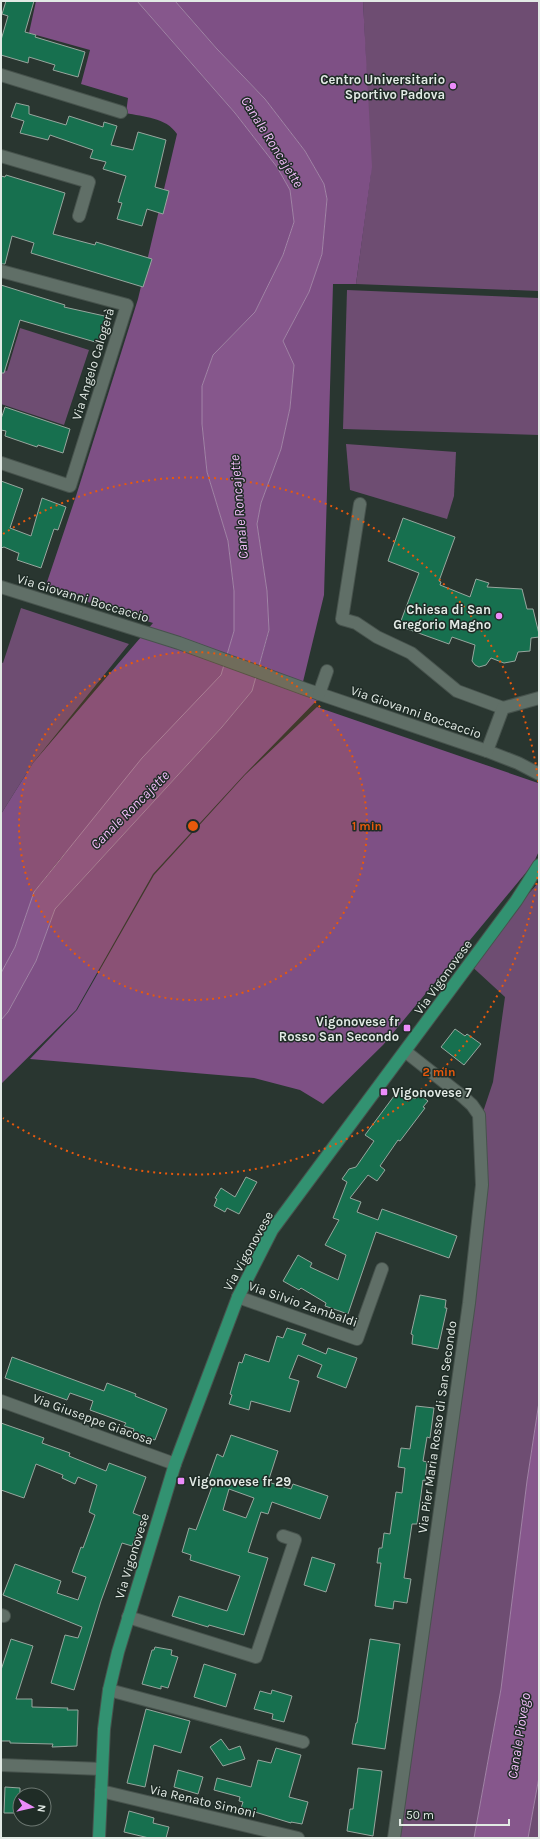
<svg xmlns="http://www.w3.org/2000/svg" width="540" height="1839" font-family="Karla,sans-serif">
<rect width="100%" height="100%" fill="#293630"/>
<!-- green -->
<g fill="#6e4d72">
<polygon points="363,1 539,1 539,291 356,284 371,172"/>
<polygon points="347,290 539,298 539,435 343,429"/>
<polygon points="20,328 89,350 64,425 1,404 1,369 7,371"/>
<polygon points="346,444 456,452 454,496 447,519 350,490"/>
<polygon points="21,608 129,644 33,763 1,814 1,662 3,663"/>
<polygon points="539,882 539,1402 527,1481 501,1689 474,1838 389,1838 422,1637 478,1184 482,1115 493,1082 505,997 467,962"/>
<polygon points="539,1777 539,1838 528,1838"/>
</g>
<!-- forest -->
<g fill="#7e5085">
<path d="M 36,1 L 137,1 L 235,113 L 277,167 L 290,190 L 294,222 L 283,255 L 255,312 L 213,355 L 202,386 L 202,424 L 207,472 L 228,541 L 234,591 L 234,631 L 221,675 L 60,859 L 34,892 L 15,947 L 1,973 L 1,814 L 33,763 L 153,623 L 45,588 L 76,496 L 138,299 L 177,134 C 166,117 143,117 126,113 L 128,98 L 81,84 L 90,50 L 29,33 Z"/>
<polygon points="175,1 363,1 372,167 356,284 333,284 324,595 301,690 321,696 244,775 153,874 76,1010 1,1084 1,1020 8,1012 36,961 55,909 222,727 252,691 269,631 267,591 257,524 261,503 281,449 290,408 294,365 283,341 309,292 322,254 327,199 324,184 305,151 265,99 217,49"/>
<polygon points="317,707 538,783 539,851 533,864 383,1045 323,1104 300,1090 254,1078 30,1059 77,1010 154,875 245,775"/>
</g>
<!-- water -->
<g fill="#86578c" stroke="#a283a7">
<polygon points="137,1 175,1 217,49 265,99 305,151 324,184 327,199 322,254 309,292 283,341 294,365 290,408 281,449 261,503 257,524 267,591 269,630 252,691 222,727 55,909 36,961 8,1012 1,1020 1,973 15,947 34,892 142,758 221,675 234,631 234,591 228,541 207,472 202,424 202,386 213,355 255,312 283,255 294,222 290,190 277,167 235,113"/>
<polygon points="539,1402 539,1777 528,1838 474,1838 501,1689 527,1481"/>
</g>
<!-- building -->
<g fill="#17704f" stroke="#97a69e" fill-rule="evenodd">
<polygon points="6,1 34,1 25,32 36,35 35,37 85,52 78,77 53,70 55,65 29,57 28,63 1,55 1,40 8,16 2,14"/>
<polygon points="16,103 29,106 29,114 66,125 69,116 103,127 104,122 117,126 111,145 133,150 138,132 166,140 155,187 169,191 163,214 147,209 142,226 117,219 122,203 118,202 126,176 103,169 106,162 90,158 93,150 50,135 48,140 20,133 24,121 11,117"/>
<polygon points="6,175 65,193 53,234 95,245 96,242 152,259 143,287 31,253 34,243 12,236 5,264 1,264 1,176 5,177"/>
<polygon points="1,285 65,305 64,307 109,317 102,344 20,320 4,373 1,373"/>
<polygon points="5,407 70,429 63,453 38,445 37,447 5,436 6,431 1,430 1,419"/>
<polygon points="1,481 23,489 10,528 31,536 42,498 66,507 58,530 54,529 41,568 17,560 19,553 18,553 4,547 1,548"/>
<polygon points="403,518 455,537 439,581 441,582 440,585 470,597 476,579 489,583 487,587 522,589 527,609 533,609 539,634 539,637 531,638 530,651 518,652 515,661 504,663 491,658 486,665 479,667 475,665 472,661 475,645 452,637 449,644 399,626 419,573 388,561"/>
<polygon points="455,1029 465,1036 467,1034 481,1044 464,1065 441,1047"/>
<polygon points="400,1088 415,1099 419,1094 428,1101 423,1107 425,1108 400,1141 398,1140 380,1166 385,1170 377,1181 368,1175 350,1198 361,1202 357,1212 378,1220 382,1209 457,1236 449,1258 376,1232 348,1314 325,1306 326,1303 301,1288 299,1290 283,1281 298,1255 312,1263 310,1267 338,1280 346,1255 325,1245 339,1220 333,1218 347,1182 342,1179 349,1169 356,1167 374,1141 365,1135"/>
<polygon points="246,1177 257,1182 239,1214 227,1208 225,1212 214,1206 217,1199 215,1198 221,1188 235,1197"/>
<polygon points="420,1295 446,1300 445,1308 447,1308 438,1349 412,1344 413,1335 411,1334"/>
<polygon points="287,1328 306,1334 302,1344 326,1354 328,1348 357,1358 346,1388 317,1377 322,1365 298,1355 289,1378 299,1381 290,1412 251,1401 249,1410 229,1404 232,1395 230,1394 239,1362 242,1363 245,1354 269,1362 277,1336 283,1338"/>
<polygon points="12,1357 104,1391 107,1383 136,1394 135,1396 167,1409 155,1440 133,1432 134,1429 124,1426 126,1423 90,1410 93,1401 70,1393 67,1400 5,1378"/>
<polygon points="416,1406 434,1408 430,1438 427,1437 423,1461 427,1462 425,1481 423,1480 417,1524 412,1524 404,1578 411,1579 407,1603 394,1601 393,1609 375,1606 381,1563 377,1563 379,1548 382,1548 384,1533 390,1534 396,1492 402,1493 405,1468 398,1467 401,1448 410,1449"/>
<polygon points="1,1423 44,1438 42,1443 70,1453 69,1456 106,1471 109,1463 146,1477 133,1513 143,1517 132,1546 122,1543 101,1601 74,1690 51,1683 65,1635 78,1638 82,1627 3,1595 15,1564 61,1581 57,1593 78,1600 86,1577 72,1572 81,1547 83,1548 95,1515 89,1512 97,1485 78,1477 75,1484 62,1478 63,1475 36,1464 24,1498 1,1490"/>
<path d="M 231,1435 L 278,1451 L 268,1482 L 291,1489 L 293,1484 L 328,1496 L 320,1519 L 272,1502 L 268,1514 L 261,1512 L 248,1552 L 268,1558 L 244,1635 L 209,1625 L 208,1627 L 172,1616 L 179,1596 L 227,1611 L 240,1576 L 190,1560 L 191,1555 L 182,1552 L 189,1528 L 196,1530 L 213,1484 L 207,1482 L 217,1454 L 223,1457 ZM 229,1489 L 254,1498 L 246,1518 L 223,1510 Z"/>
<polygon points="312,1557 335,1564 326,1592 304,1585"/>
<polygon points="11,1639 33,1646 16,1699 32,1699 32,1707 68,1708 67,1710 78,1710 77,1746 52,1747 53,1744 10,1743 10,1741 1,1741 1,1670"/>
<polygon points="370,1639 400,1644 385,1749 352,1744 354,1733 356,1723 357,1723"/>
<polygon points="155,1647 172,1650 171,1655 178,1657 168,1688 161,1686 161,1689 142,1684 152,1650 154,1650"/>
<polygon points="204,1664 236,1674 226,1707 194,1697"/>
<polygon points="272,1690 292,1696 284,1722 272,1719 273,1714 254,1709 260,1691 271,1694"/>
<polygon points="146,1709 190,1721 181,1753 154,1745 145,1787 127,1783"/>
<polygon points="221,1739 229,1750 240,1746 245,1759 223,1766 210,1747"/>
<polygon points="276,1748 301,1755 289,1797 308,1802 302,1824 291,1822 291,1823 255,1812 255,1814 240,1811 243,1802 239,1801 240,1797 214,1790 217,1778 251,1787 258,1760 271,1763"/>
<polygon points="358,1768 382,1771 373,1836 347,1831 350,1809 353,1809"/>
<polygon points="178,1770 203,1777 198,1794 174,1787"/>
<polygon points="5,1787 20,1788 20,1813 4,1813"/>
<polygon points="129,1811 154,1818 153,1823 169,1827 166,1838 149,1838 124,1832"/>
</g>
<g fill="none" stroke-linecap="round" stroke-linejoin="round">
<defs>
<g id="minor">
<polyline points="1,75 121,112"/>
<polyline points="1,156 89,182 79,216"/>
<polyline points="1,271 127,305 70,486 1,463"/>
<polyline points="360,504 342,619 356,623 377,637 411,653 457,691 503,708"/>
<polyline points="1,587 179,643 305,689 487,751 518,763 539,774"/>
<polyline points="319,694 327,671"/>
<polyline points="487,751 503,708 539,698"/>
<polyline points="238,1297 357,1339 382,1269"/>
<polyline points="1,1401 175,1464"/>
<polyline points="1,1615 4,1616"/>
<polyline points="128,1617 256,1657 295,1540 283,1536"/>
<polyline points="109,1690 303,1742"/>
<polyline points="1,1765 102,1769"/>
<polyline points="101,1791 298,1838"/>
<polyline points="394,1838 469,1303 482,1185 479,1115 472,1105 462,1096 406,1052"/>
</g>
<polyline id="major" points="99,1838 104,1729 109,1690 118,1652 175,1464 238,1297 272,1230 516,901 539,865"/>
</defs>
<!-- minor casing -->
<use href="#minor" stroke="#47534d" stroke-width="14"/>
<!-- major casing -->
<use href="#major" stroke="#47534d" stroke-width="14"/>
<!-- minor -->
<use href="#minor" stroke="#606f67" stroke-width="12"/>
<!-- major -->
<use href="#major" stroke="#329271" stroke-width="12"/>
</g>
<!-- distance rings -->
<circle cx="193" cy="826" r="174" fill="#e8590c" fill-opacity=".12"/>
<g fill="none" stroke="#e8590c" stroke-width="2" stroke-dasharray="2 4">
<circle cx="193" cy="826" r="174"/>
<path d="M539 865A348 348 0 0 1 3 1118M3 534A348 348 0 0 1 539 787"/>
</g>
<!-- markers -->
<g fill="#ec8cfa" stroke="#1f2c26" stroke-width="1.5">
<circle cx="453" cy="86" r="4"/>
<circle cx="499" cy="616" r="4"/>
<rect x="403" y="1024" width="8" height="8" rx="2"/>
<rect x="380" y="1088" width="8" height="8" rx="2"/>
<rect x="177" y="1477" width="8" height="8" rx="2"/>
</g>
<g text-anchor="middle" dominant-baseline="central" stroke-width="3" stroke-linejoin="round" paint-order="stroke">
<!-- poi labels -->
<g font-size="13" font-weight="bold" fill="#e2eae5" stroke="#1f2c26" text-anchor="end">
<text x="445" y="79">Centro Universitario<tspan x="445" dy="15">Sportivo Padova</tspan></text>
<text x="491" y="609">Chiesa di San<tspan x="491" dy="15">Gregorio Magno</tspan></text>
<text x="399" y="1021">Vigonovese fr<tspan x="399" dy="15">Rosso San Secondo</tspan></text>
<text x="392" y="1092" text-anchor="start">Vigonovese 7</text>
<text x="189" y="1481" text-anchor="start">Vigonovese fr 29</text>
</g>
<!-- street labels -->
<g font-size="13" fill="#e2eae5" stroke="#1f2c26">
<text transform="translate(93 364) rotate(-73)">Via Angelo Calogerà</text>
<text transform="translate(83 598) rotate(17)">Via Giovanni Boccaccio</text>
<text transform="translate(416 712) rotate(19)">Via Giovanni Boccaccio</text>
<text transform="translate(443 977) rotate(-54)">Via Vigonovese</text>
<text transform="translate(248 1251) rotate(-61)">Via Vigonovese</text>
<text transform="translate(303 1304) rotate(19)">Via Silvio Zambaldi</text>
<text transform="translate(93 1419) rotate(20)">Via Giuseppe Giacosa</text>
<text transform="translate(437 1427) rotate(-82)">Via Pier Maria Rosso di San Secondo</text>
<text transform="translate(132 1556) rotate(-73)">Via Vigonovese</text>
<text transform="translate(203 1801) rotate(13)">Via Renato Simoni</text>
</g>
<!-- water labels -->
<g font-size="14" font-style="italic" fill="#f3bdfa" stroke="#1f2c26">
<text transform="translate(272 142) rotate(58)">Canale Roncajette</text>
<text transform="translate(239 507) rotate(-95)">Canale Roncajette</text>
<text transform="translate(130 810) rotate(-45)">Canale Roncajette</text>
<text transform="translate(519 1736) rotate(-81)">Canale Piovego</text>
</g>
</g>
<circle cx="193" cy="826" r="6" fill="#e8590c" stroke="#1f2c26" stroke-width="2"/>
<g font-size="12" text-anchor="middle" font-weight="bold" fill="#e8590c" stroke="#1f2c26" stroke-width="3" stroke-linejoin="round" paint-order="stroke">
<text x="367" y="830">1 min</text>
<text x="439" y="1076">2 min</text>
</g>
<!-- border -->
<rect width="540" height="1839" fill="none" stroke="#e2eae5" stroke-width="4"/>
<!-- north arrow -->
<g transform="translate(32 1807) rotate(98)"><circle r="19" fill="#1f2c26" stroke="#6d7872"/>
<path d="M0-3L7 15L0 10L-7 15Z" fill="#ec8cfa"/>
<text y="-6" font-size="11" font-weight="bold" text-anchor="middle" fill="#e2eae5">N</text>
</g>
<!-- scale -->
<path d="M400 1819v6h109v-6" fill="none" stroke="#e2eae5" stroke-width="2"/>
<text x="406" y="1819" font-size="12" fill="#e2eae5" stroke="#1f2c26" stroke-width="3" paint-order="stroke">50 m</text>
</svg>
